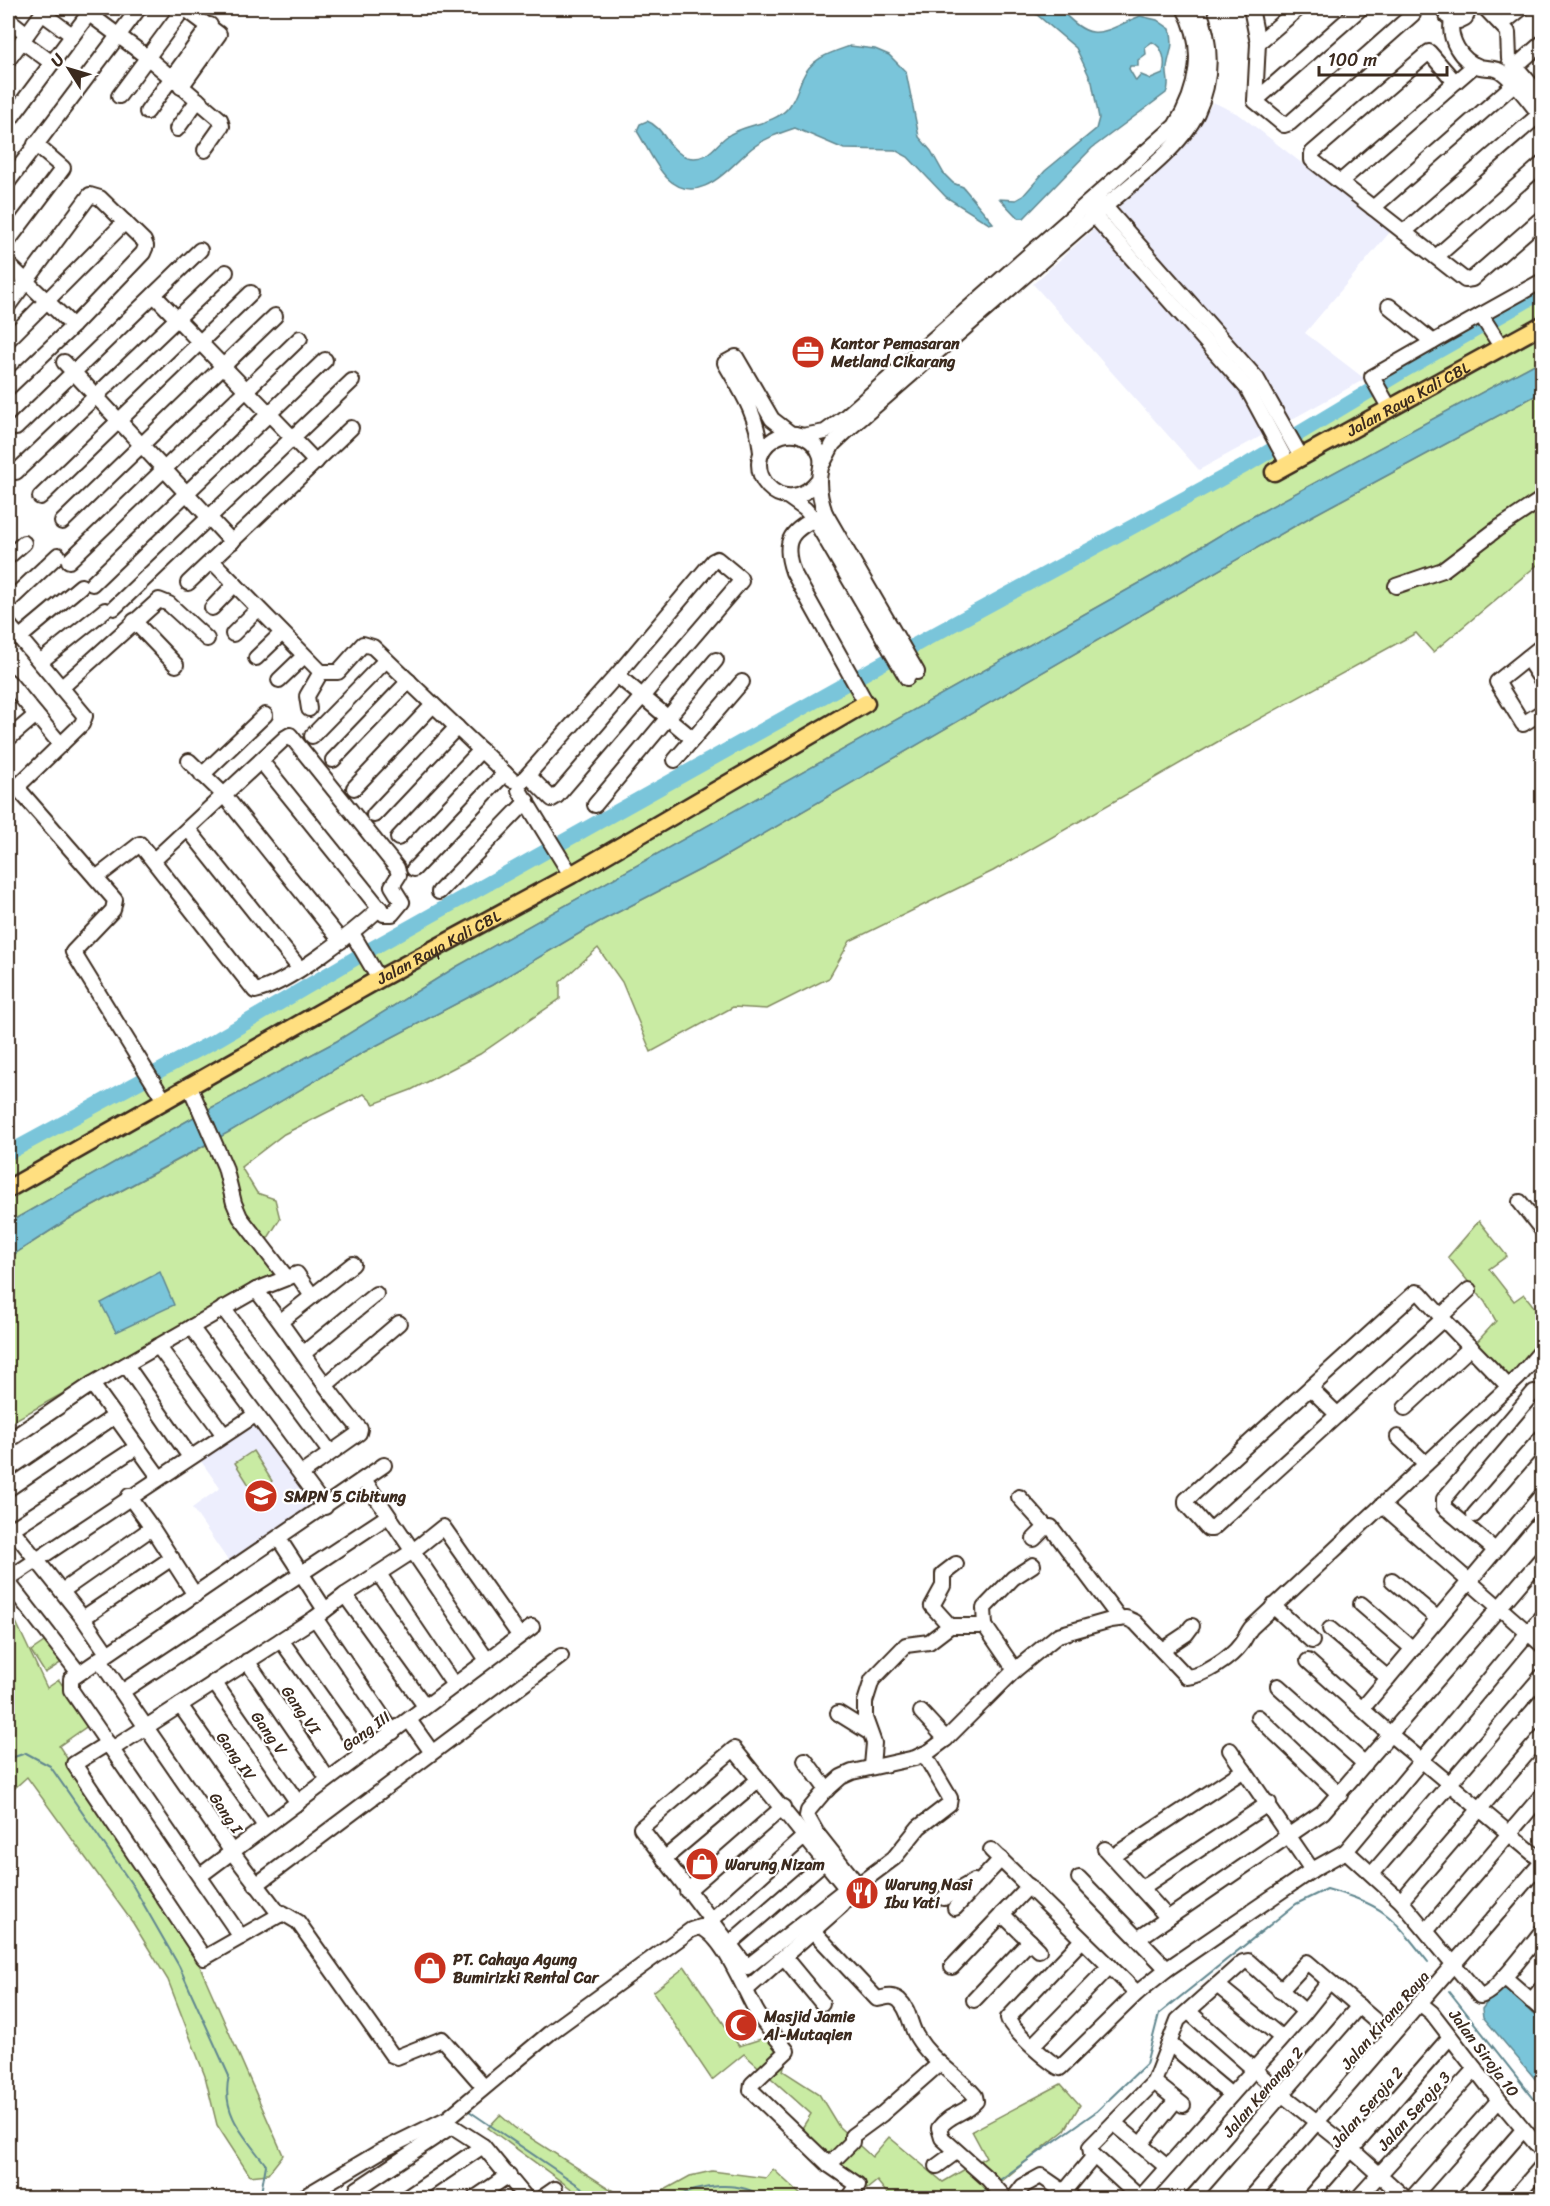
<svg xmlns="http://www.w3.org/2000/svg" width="1550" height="2206" font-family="Sriracha,sans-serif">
<rect width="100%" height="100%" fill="#fff"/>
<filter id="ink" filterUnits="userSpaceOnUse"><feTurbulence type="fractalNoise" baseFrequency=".0167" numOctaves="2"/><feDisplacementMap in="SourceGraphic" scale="12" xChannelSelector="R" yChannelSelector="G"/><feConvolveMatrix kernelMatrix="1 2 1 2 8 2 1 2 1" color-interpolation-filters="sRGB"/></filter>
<g filter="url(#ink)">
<!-- built -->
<g fill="#edeefd">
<polygon points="1213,102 1240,115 1390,232 1305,333 1365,379 1199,470 1033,284 1152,176 1197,128"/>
<polygon points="254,1420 319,1504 231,1565 192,1508 220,1488 198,1457"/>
</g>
<!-- green -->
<g fill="#c9eba3" stroke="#828a60" stroke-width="1.5">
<polygon points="1542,297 1542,360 1237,525 1154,575 456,967 337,1041 194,1117 8,1223 8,1157"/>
<polygon points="1542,392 1542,561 1433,652 1416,633 1226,737 993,871 850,941 829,978 767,1009 733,1007 651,1052 622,982 598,948 560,982 560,999 480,1054 411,1090 374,1104 364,1094 284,1134 241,1167 257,1193 275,1199 280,1219 266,1241 285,1275 247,1291 8,1424 8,1258 67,1220 206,1145 362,1053 492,985 597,923 715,862 1312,516"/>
<polygon points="1479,1221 1507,1256 1489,1269 1514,1301 1524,1294 1542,1317 1540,1344 1508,1379 1476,1343 1496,1321 1485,1302 1448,1257"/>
<polygon points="253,1451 272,1481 254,1493 235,1463"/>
<polygon points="8,1605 47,1688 59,1680 89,1725 59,1746 195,1955 283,2155 268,2174 250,2176 217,2125 205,2076 168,1980 133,1923 27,1777 8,1794"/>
<polygon points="47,1640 62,1662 45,1673 31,1651"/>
<polygon points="685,1967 739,2046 770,2036 787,2052 783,2071 819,2094 839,2127 872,2157 889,2137 943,2182 986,2157 972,2131 1061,2084 1080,2105 1065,2130 981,2198 891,2198 877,2181 862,2193 799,2133 811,2114 744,2054 712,2080 653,1992"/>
<polygon points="500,2115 515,2128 624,2198 652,2197 690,2176 712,2171 766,2178 773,2169 801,2195 798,2198 742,2198 738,2194 692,2198 584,2198 488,2128"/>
</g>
<!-- water -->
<g fill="#7ac5da" stroke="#61878f" stroke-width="1.5" fill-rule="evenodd">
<path d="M 1029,8 L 1059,8 C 1092,44 1099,34 1140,16 L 1157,20 L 1170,29 C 1175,48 1169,51 1167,68 C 1166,78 1171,84 1166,93 L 1092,148 L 1024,218 L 1018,218 L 1000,199 L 1016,200 L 1023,196 L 1045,171 L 1096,129 L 1099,118 L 1092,82 L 1076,48 ZM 1152,42 C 1164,47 1166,62 1163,74 L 1151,79 L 1141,75 L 1136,81 L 1129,69 L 1130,66 L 1138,66 L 1138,60 L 1146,54 L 1145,47 Z"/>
<path d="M 850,46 L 875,49 L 889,55 L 906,72 L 919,137 L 931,151 L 944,174 L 953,183 L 963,187 L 993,223 L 989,224 L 946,197 L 908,157 L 895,150 L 844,149 L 795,128 C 780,133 765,138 752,148 C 729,167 699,209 667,178 C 655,166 646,145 637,131 L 640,124 L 647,121 C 664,127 669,152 687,157 C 707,162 713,147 726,137 C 744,123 772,126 788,108 C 795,100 798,88 802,79 C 811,58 830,53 850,46 Z"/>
<polygon points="1542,360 1542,392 1312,516 715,862 597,923 492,985 362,1053 229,1132 67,1220 8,1258 8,1223 194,1117 337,1041 456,967 1154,575 1237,525"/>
<polygon points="160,1272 174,1305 116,1332 101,1303"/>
<polygon points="1499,1987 1506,1988 1542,2023 1542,2087 1483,2017 1482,2009"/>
</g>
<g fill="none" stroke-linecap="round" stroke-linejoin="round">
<!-- stream -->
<g stroke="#61878f" stroke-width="2">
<path d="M 8,1759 L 26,1753 L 50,1766 L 133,1886 L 179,1966 L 229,2076 C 220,2113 245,2137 266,2165 L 260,2198"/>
<polyline points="1449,1991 1542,2109"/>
<polyline points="469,2111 597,2198"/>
<path d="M 997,2182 L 1097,2111 L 1146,2064 L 1159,2014 L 1296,1904 L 1327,1889 C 1386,1906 1391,1915 1428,1962"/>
<path d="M 674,2198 C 701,2185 739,2179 764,2198"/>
<polyline points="974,2198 990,2187"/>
</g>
<!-- river -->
<polyline stroke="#7ac5da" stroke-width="15" points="8,1153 218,1039 371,949 924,640 1248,464 1403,371 1542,292"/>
<defs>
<g id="minor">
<polyline points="1251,8 1258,43 1255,101 1284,125 1290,123 1413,14 1413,8"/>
<polyline points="1445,8 1447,16 1459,21 1465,18 1470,8"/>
<polyline points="1485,8 1508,32 1509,59 1542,97"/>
<polyline points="42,13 72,35"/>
<polyline points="88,13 147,57 220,119 222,126 205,150"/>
<polyline points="8,19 27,34"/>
<path d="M 1452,20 C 1448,38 1460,61 1480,67 C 1488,69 1496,67 1502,72 C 1517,83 1530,103 1542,117"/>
<polyline points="1502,24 1522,8"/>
<polyline points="22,41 52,63"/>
<polyline points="1258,43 1299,8"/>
<polyline points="8,60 46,8"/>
<polyline points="1516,66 1542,43"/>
<polyline points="1455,82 1429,52 1312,153 1312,160 1465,280 1472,279 1542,218"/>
<polyline points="181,87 219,34 184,8"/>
<polyline points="119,96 184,8"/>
<polyline points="1255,101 1361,8"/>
<polyline points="147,112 210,25"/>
<polyline points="8,122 93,8"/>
<polyline points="177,129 198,100"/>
<polyline points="8,182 139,8"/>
<polyline points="1340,182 1475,65"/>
<polyline points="1099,200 1257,379 1301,457"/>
<polyline points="1373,208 1514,84"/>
<polyline points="1089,210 1247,388 1288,464"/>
<polyline points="1404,232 1540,114"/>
<polyline points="8,241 63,168 35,144"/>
<polyline points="1436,257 1542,164"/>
<polyline points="8,264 73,326"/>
<polyline points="154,295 316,462"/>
<polyline points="8,306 90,195 100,198 144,241 146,246 143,253 73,326 8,388"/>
<polyline points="1389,306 1433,342 1481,315"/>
<polyline points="8,340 125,222"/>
<polyline points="1502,348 1481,315 1542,281"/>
<polyline points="64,362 232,542"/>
<polyline points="1390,409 1372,377 1433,342"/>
<polyline points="16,428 200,250"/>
<path d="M 802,436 L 825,432 L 844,418 L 1175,126 C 1198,90 1206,47 1184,8"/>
<path d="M 761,452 C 757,415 744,395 725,363 L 736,357 L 772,419 L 790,433"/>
<path d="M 822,465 L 833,444 L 851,427 C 931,357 1011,287 1091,218 C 1124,189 1178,152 1197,113 C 1213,79 1212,42 1198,8"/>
<polyline points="16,472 226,272"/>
<path d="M 819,479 C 783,526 734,465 774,439 C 780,435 788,433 796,434 C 806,436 816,443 820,454 C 824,463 819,471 819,481 C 819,492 821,502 825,513 L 917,672"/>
<polyline points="40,497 251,293"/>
<polyline points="788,497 805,509 814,519 907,678"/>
<path d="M 825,513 C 795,530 780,535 793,572 L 866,703"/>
<polyline points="62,522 275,316"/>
<polyline points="8,557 24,543"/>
<polyline points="69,561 300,338"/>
<polyline points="212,561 321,672 338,672 363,644 373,647 512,780"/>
<polyline points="188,583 351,428"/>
<polyline points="92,584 325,360"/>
<polyline points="1396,586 1443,570 1497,529 1542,499"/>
<polyline points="8,602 58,555"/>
<polyline points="114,608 352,381"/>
<polyline points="212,608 235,584"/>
<polyline points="134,621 176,665"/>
<polyline points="8,624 85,716 82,724 20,784 20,791 115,900 113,910 73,952 164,1100"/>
<polyline points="233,634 258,609"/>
<polyline points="19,638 81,586"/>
<polyline points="1542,646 1497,682 1523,724 1542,712"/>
<polyline points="256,658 282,633"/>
<polyline points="1527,658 1542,681"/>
<polyline points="40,662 105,610"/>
<polyline points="617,675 693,739"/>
<polyline points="279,680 304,656"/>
<polyline points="8,681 61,745"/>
<polyline points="61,688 159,600 169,604 207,639"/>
<polyline points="309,709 307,696 321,672"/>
<polyline points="312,736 386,660"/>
<polyline points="8,739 36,715"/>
<polyline points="333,760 409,681"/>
<polyline points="675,760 742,682"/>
<polyline points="189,761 224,795 341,941"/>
<polyline points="202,775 265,715"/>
<polyline points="523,780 617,675 713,561 717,559 740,578 741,581 557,796 552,799 529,776"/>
<polyline points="354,788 433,705"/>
<polyline points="519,790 571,875"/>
<polyline points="595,805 716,660"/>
<polyline points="374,815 457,727"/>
<polyline points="188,829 300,969"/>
<polyline points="398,838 481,750"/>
<polyline points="154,860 285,738 290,735 397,868 399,875 392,886 402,902 392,914 384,914 261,761"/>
<polyline points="414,869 505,773"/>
<path d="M 96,878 L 140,844 L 255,991 C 287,985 355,931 380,908"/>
<polyline points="439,892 527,801"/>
<polyline points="352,933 379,979"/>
<polyline points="189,1085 225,1167 234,1203 240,1217 287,1278"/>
<polyline points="1520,1202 1542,1230"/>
<polyline points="256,1290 297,1274 312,1296"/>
<polyline points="223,1308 330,1452"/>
<polyline points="1441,1316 1469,1290"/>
<polyline points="281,1321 353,1264"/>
<polyline points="1445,1321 1420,1293 1416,1292 1186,1500 1186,1504 1208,1529 1212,1529 1441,1321 1446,1322 1509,1387"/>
<polyline points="191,1327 325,1507"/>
<polyline points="158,1346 224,1435"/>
<polyline points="304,1353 376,1294"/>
<polyline points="126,1365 190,1457"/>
<polyline points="92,1384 159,1477"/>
<polyline points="327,1384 399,1323"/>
<polyline points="1310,1388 1338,1415"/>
<polyline points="1405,1408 1471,1347"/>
<polyline points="1398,1437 1426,1464"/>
<path d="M 8,1441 L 92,1384 L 256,1290 C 292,1335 322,1386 360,1429 L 359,1433 L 301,1474"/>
<polyline points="365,1481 487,1660"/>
<polyline points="8,1489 115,1416"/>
<polyline points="129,1496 152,1528"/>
<polyline points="1019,1497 1046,1527"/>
<polyline points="1382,1505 1542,1645"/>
<polyline points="1474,1515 1542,1437"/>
<polyline points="8,1524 83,1618 107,1653"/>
<polyline points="12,1529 137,1447"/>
<polyline points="279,1539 325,1610"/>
<polyline points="1034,1539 1046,1527 1051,1527 1120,1619"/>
<polyline points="1495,1550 1444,1507 1444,1499 1534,1392"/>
<polyline points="956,1564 943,1574 943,1586 932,1606 950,1626 985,1626 1015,1670"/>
<polyline points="379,1574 454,1685"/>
<polyline points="8,1579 255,1415"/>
<polyline points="1392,1580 1438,1619"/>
<polyline points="8,1582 78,1672"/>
<polyline points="62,1591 152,1528 195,1595"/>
<polyline points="345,1595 413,1551 443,1527 519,1635"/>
<polyline points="1361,1604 1413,1649"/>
<polyline points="1273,1606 1312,1641"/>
<polyline points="83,1618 172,1558"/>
<polyline points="315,1618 393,1732"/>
<polyline points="985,1626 984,1608 1013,1578 1033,1565"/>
<polyline points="1330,1629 1388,1678"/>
<polyline points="281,1640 362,1754"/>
<polyline points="1162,1650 1186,1634 1192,1626"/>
<polyline points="99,1659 232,1852 280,1915"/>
<polyline points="247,1661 328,1779"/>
<polyline points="1308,1661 1391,1735 1542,1861"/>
<polyline points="214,1682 298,1803"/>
<polyline points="1278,1686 1365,1764"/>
<polyline points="123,1691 388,1516"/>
<polyline points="180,1705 265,1826"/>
<polyline points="1362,1709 1542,1495"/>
<polyline points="921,1712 946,1739"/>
<polyline points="838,1713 867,1731"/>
<polyline points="1258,1717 1340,1795"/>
<polyline points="409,1720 431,1751"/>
<polyline points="108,1743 74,1764 204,1958 283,1913 298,1922 392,2055 397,2057 442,2039 484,2087"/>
<polyline points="112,1749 315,1618 345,1595 425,1706"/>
<polyline points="1230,1750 1312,1870"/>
<polyline points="805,1760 827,1790"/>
<polyline points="872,1766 874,1743 865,1718 865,1702 872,1680 906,1645 929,1642 950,1626"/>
<polyline points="1105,1849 1168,1918"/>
<polyline points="991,1850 1137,1993"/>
<path d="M 1346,1851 L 1401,1901 L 1480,1996 C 1495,1994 1531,1945 1542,1931"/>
<polyline points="664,1859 758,1780"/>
<polyline points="1115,1859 1118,1853 1244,1770"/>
<polyline points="1372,1874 1542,1676"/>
<polyline points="201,1875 532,1627"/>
<polyline points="1079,1878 1167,1969"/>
<polyline points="256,1885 561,1656"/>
<polyline points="858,1885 894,1858 919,1827 949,1804 950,1798 924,1754"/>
<polyline points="1143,1887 1269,1803"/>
<polyline points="846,1889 747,1967 641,1828 734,1749 843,1884 850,1896"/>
<polyline points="687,1891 783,1807"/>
<polyline points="944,1898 974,1881"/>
<polyline points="1401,1901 1542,1736"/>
<polyline points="955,1908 1001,1859"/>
<polyline points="1002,1914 1039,1950"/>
<polyline points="706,1925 805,1836"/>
<polyline points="1427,1930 1542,1795"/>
<path d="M 813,1931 L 877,1999 C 885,1998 891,1994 899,2000 C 910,2010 909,2024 917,2037 C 932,2062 957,2074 975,2096 L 976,2101 C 965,2114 950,2113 939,2128 L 942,2138 L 988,2179 L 1005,2198"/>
<polyline points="241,1937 71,1690 71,1679 384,1465"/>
<polyline points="1139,1938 1323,1812 1542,1558"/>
<path d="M 1082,1940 L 1008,2018 C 1010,2029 1050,2063 1060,2068 L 1137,1993 L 1167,1969 L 1312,1870 L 1346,1851 L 1542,1616"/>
<polyline points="729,1944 825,1861"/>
<polyline points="784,1957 822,2003"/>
<polyline points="952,1967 1029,1886"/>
<polyline points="1504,1977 1542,2010"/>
<polyline points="1217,1985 1281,2037"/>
<path d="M 747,1989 L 841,1906 L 858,1885 L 816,1832 L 807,1816 L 808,1811 L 824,1792 L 841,1777 L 852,1772 L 915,1758 L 930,1751 L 946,1739 L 1015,1670 L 1058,1635 L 1111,1620 L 1126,1618 L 1135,1622 L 1187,1677 C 1204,1676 1231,1658 1241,1644 C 1245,1639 1247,1633 1251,1628 L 1518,1378 L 1542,1350"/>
<polyline points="1280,1991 1307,1962 1392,2035"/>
<polyline points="974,2000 1030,1941"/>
<polyline points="1531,2001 1542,1988"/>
<polyline points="1421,2004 1432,2013 1499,2100 1542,2151"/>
<polyline points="1189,2012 1283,2095 1352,2150 1405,2198"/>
<polyline points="1305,2012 1248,1961 1243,1962 1178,2020 1154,2082 1090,2147 1091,2153 1140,2198 1305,2012 1329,1982"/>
<polyline points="1169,2043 1231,2095"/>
<polyline points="1033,2045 1110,1966"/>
<polyline points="1154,2082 1183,2105"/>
<polyline points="1114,2123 1167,2167"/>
<polyline points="1140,2145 1176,2100"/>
<polyline points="829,2165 852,2142 852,2136 882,2114 939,2064"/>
<polyline points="937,2166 956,2152"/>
<polyline points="357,2189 452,2126 483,2146 526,2198"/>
<polyline points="1065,2191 1094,2156"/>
<path d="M 302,2198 L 381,2151 L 448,2118 L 551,2032 L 691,1930 L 700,1927 C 725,1937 745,1993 758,2014 C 766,2027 778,2039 787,2051 L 752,2084 L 751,2090 L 829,2165 L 858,2185 L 849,2198"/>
<polyline points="406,2198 483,2146"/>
<polyline points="475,2198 509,2175"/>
<polyline points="542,2198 555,2189"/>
<polyline points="1014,2198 1023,2186 1041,2176 1073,2198"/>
<polyline points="1192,2198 1359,2006"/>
<polyline points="1251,2198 1542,1862"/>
<polyline points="1309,2198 1450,2037"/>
<polyline points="1358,2198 1475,2069"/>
<polyline points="1412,2198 1499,2100"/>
<polyline points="1464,2198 1523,2130"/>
<polyline points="1514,2198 1542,2166"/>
</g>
<g id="major">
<path id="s1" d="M 1274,472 L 1542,325"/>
<path id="s2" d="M 8,1189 L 379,979 L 571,875 L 866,703"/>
</g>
</defs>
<!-- minor casing -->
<use href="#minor" stroke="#3b2a1e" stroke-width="18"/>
<!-- major casing -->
<use href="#major" stroke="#3b2a1e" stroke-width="21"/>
<!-- minor -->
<use href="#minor" stroke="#fff" stroke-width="14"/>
<!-- major -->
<use href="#major" stroke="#ffdf80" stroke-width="16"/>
</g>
</g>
<!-- icons -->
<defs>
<symbol id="office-disc" viewBox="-11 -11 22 22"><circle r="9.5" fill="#c8321e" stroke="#fff"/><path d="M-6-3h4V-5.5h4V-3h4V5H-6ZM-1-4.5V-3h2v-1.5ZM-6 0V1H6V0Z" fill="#fff"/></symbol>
<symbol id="school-disc" viewBox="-11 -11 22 22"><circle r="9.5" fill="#c8321e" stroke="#fff"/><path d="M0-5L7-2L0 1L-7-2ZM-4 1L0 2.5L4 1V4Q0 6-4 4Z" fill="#fff"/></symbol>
<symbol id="shop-disc" viewBox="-11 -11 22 22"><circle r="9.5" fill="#c8321e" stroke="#fff"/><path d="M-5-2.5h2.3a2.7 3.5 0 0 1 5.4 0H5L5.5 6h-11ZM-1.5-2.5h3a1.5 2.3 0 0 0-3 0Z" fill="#fff"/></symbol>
<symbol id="restaurant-disc" viewBox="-11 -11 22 22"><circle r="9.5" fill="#c8321e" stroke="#fff"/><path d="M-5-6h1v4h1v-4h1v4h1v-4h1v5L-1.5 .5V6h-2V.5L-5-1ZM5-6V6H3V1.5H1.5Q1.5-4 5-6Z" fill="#fff"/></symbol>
<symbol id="mosque-disc" viewBox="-11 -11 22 22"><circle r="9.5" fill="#c8321e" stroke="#fff"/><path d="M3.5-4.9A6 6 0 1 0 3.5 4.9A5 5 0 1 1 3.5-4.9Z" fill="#fff"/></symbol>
</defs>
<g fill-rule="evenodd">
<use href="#office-disc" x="789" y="333" width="38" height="38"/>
<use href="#school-disc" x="242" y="1477" width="38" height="38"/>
<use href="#shop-disc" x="683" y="1845" width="38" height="38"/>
<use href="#restaurant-disc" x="843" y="1874" width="38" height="38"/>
<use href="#shop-disc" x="411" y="1949" width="38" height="38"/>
<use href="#mosque-disc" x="722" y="2006" width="38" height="38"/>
</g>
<g text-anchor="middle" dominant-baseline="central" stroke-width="4.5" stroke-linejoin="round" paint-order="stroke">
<!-- poi labels -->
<g font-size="16" font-weight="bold" fill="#3b2a1e" stroke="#fff" text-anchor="start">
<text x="831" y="343">Kantor Pemasaran<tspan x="831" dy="18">Metland Cikarang</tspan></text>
<text x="284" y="1496">SMPN 5 Cibitung</text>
<text x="725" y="1864">Warung Nizam</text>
<text x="885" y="1884">Warung Nasi<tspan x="885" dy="18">Ibu Yati</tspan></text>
<text x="453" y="1959">PT. Cahaya Agung<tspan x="453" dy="18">Bumirizki Rental Car</tspan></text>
<text x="764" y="2016">Masjid Jamie<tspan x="764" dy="18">Al-Mutaqien</tspan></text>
</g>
<!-- street labels -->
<g font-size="16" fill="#3b2a1e" stroke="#fff">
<text stroke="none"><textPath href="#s1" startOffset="153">Jalan Raya Kali CBL</textPath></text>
<text stroke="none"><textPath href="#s2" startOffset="494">Jalan Raya Kali CBL</textPath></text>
<text transform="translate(301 1710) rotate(55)">Gang VI</text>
<text transform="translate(366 1731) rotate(-36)">Gang III</text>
<text transform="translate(269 1733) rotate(55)">Gang V</text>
<text transform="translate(236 1756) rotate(55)">Gang IV</text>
<text transform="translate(226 1813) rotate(56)">Gang I</text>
<text transform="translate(1385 2020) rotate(-49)">Jalan Kirana Raya</text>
<text transform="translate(1484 2053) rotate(53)">Jalan Siroja 10</text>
<text transform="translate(1263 2092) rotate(-49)">Jalan Kenanga 2</text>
<text transform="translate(1367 2107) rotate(-49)">Jalan Seroja 2</text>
<text transform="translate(1414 2111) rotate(-48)">Jalan Seroja 3</text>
</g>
</g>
<!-- margin -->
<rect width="1550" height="2206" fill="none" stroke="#fff" stroke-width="30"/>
<rect x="15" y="15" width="1520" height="2176" fill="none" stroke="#3b2a1e" stroke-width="2" filter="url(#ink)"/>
<!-- north arrow -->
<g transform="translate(69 69) rotate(307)" stroke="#ffffff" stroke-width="4.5" paint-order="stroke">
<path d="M0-4.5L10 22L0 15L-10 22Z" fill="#3b2a1e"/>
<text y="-9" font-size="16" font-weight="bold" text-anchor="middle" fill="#3b2a1e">U</text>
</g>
<!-- scale -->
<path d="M1319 66v9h128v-9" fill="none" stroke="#3b2a1e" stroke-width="3"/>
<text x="1328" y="66" font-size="18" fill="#3b2a1e" stroke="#ffffff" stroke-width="4.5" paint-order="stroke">100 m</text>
</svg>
